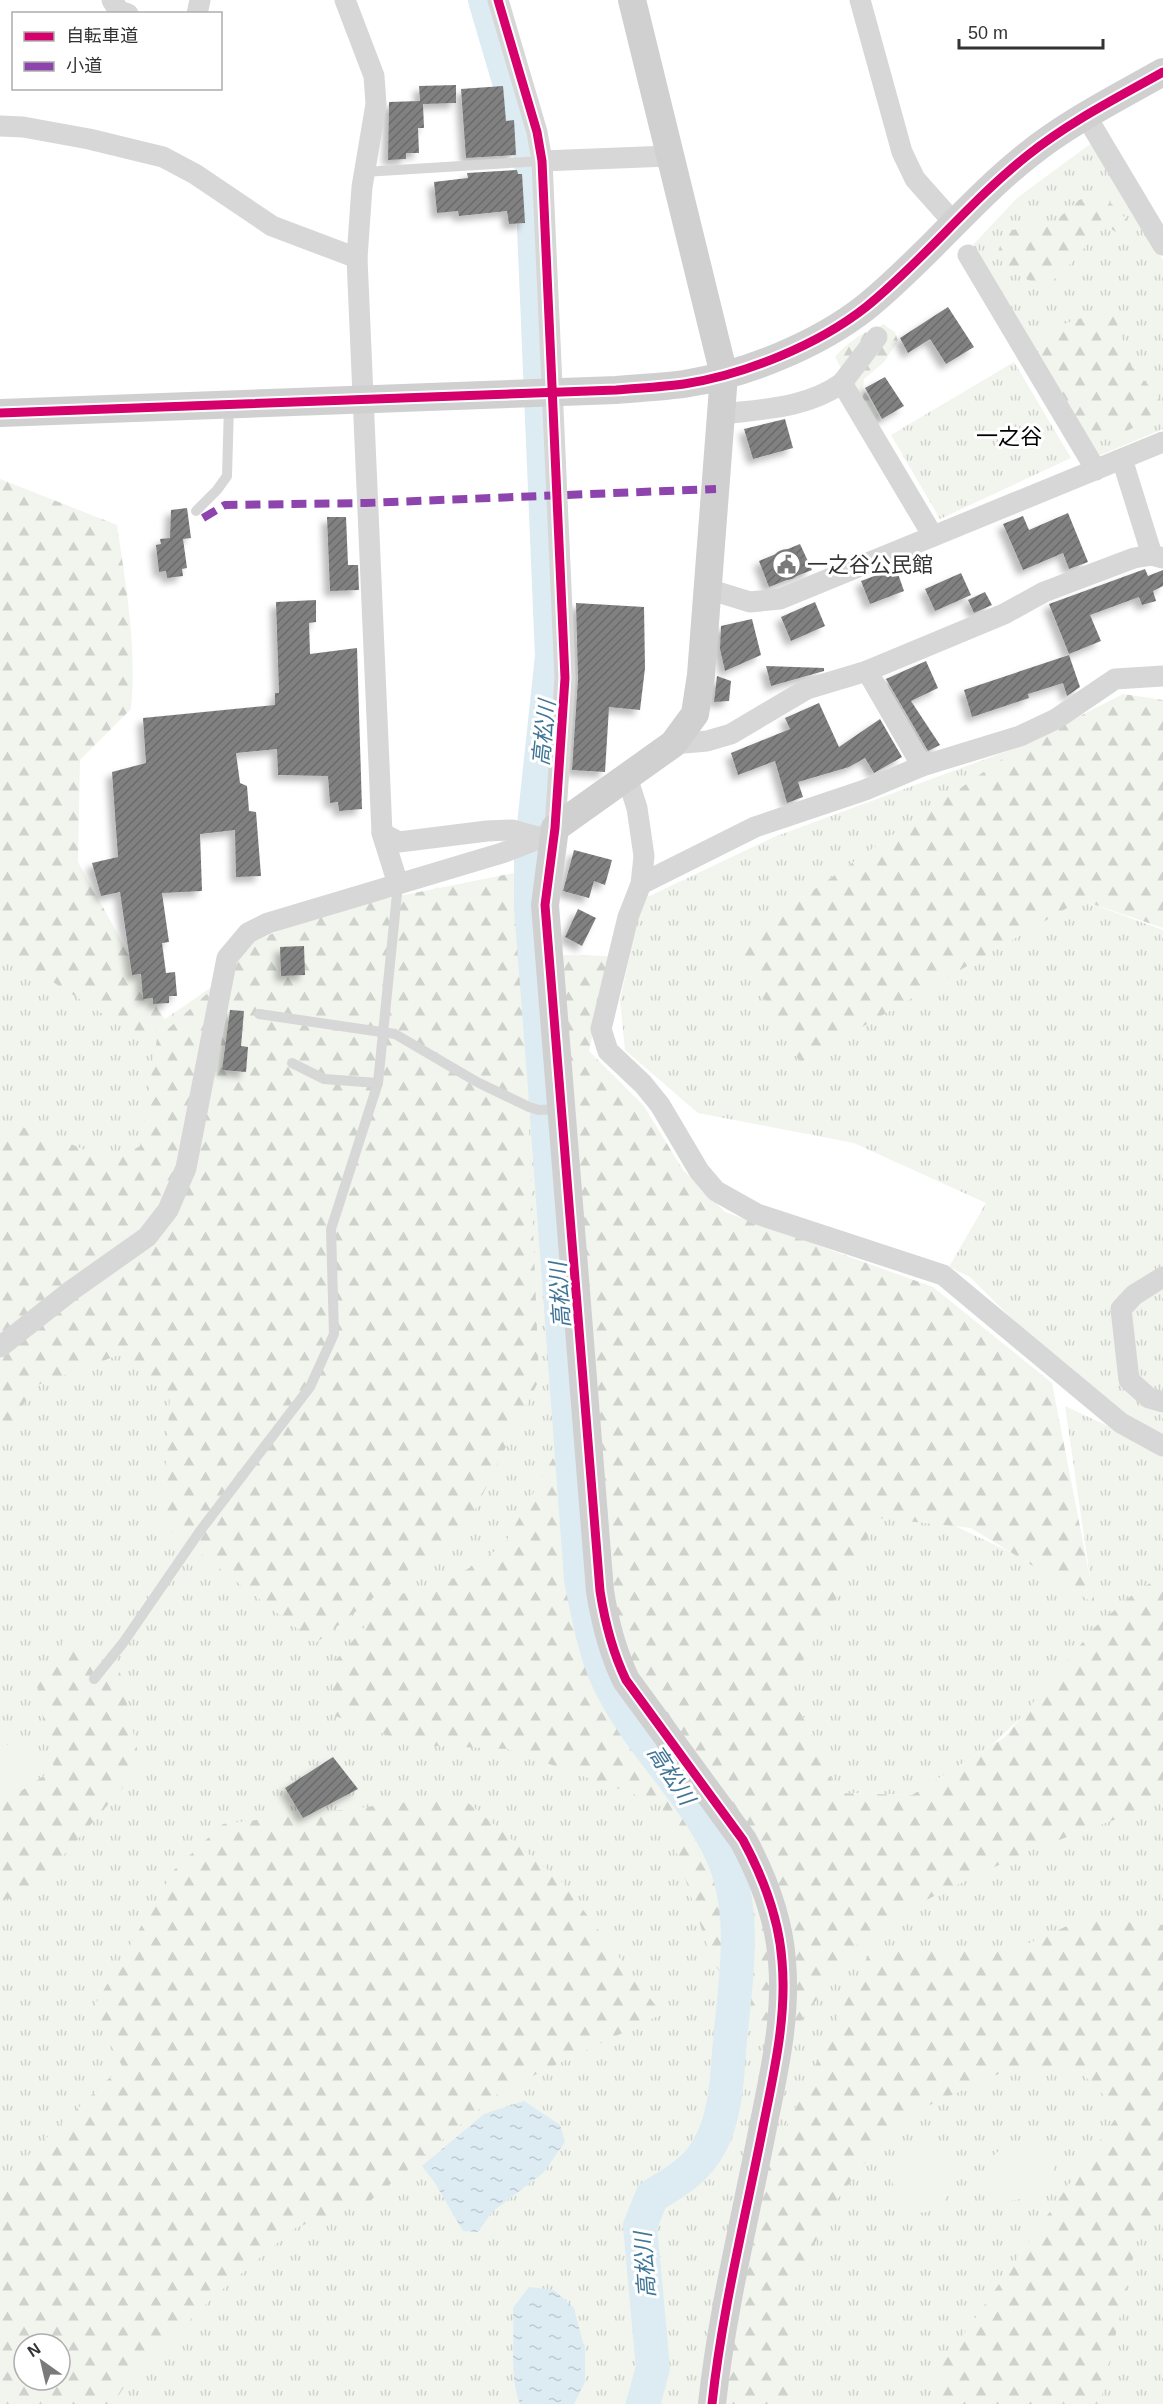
<svg xmlns="http://www.w3.org/2000/svg" width="1163" height="2404" font-family="Helvetica,'Noto Sans JP',sans-serif">
<defs>
<pattern id="grass-tufts" width="24" height="20" patternUnits="userSpaceOnUse" patternTransform="scale(1.5)"><rect width="24" height="20" fill="#f1f5ed"/><path d="M3 7l-1-3M5 7V3M7 7l1-3M15 17l-1-3M17 17v-4M19 17l1-3" fill="none" stroke="#cfd2cc"/></pattern>
<pattern id="forest-firs" width="22" height="20" patternUnits="userSpaceOnUse" patternTransform="scale(1.5)"><rect width="22" height="20" fill="#f1f5ed"/><path d="M5 1l3.5 6h-7zM16 11l3.5 6h-7z" fill="#cfd2cc"/></pattern>
<pattern id="water-ripples" width="26" height="14" patternUnits="userSpaceOnUse" patternTransform="scale(1.5)"><rect width="26" height="14" fill="#ddebf3"/><path d="M2 4q2-2 4 0t4 0M15 11q2-2 4 0t4 0" fill="none" stroke="#becad1"/></pattern>
<pattern id="building-hatch" width="6" height="6" patternUnits="userSpaceOnUse" patternTransform="scale(1.5)"><rect width="6" height="6" fill="#818181"/><path d="M-1 1l2-2M0 6l6-6M5 7l2-2" fill="none" stroke="#6a6a6a"/></pattern>
<filter id="shadow"><feDropShadow dx="-5.5" dy="5.5" stdDeviation="3" flood-color="#0004"/></filter>
</defs>
<rect width="100%" height="100%" fill="#fff"/>
<!-- grass -->
<g fill="url(#grass-tufts)" fill-rule="evenodd">
<polygon points="1093,142 1163,260 1163,429 1096,457 972,246 1017,198"/>
<polygon points="1014,362 1071,458 940,519 891,435"/>
<polygon points="1021,746 734,945 800,1062 1081,900 1163,930 1163,1435 1089,1396 970,1277 949,1267 986,1203 854,1143 698,1113 625,1050 620,1001 641,900 774,837"/>
<path d="M 438,887 L 526,1041 L 546,1101 L 626,1397 L 829,1880 L 1163,1669 L 1163,2404 L 0,2404 L 0,905 L 161,1022 L 223,979 ZM 24,2344 L 60,2344 L 60,2380 L 24,2380 Z"/>
<polygon points="1065,1406 1163,1452 1163,1582 992,1745 912,1795 838,1793 789,1686 878,1517 955,1526 1092,1591"/>
</g>
<!-- forest -->
<g fill="url(#forest-firs)" fill-rule="evenodd">
<polygon points="1100,192 1127,220 1135,244 1105,225 1061,274 1044,287 1006,270 998,252 1005,231 1052,224 1079,200"/>
<polygon points="1090,315 1114,315 1132,367 1159,397 1158,410 1131,429 1093,444 1040,361 1036,334"/>
<path d="M 884,325 L 895,332 L 898,341 L 884,362 L 864,379 L 863,388 L 881,421 L 873,426 L 835,357 C 849,341 864,331 884,325 Z"/>
<path d="M 0,479 L 117,525 C 126,587 137,647 131,709 L 80,760 L 78,862 L 165,1020 L 145,1041 L 0,948 Z"/>
<polygon points="1123,694 1163,700 1163,928 1081,900 800,1063 734,945 1021,746"/>
<polygon points="519,872 539,1380 469,1522 316,1643 162,1524 170,1395 124,1353 35,1386 0,1442 0,1121 48,1134 112,1162 140,1146 157,1039 223,979 247,945 278,931 364,903"/>
<polygon points="556,955 610,956 589,1051 644,1106 683,1170 725,1212 933,1287 1052,1383 1095,1604 971,1528 878,1518 789,1686 838,1793 912,1795 1005,1737 1095,1627 1138,1590 1163,1576 1163,1802 1026,1852 924,1901 857,1945 778,2052 712,1961 661,1804 507,1749 413,1745 330,1714 334,1662 391,1597 454,1578 504,1545 570,1428 578,1325"/>
<polygon points="64,1640 119,1668 141,1767 28,1896 0,1900 0,1805 54,1769 37,1686"/>
<path d="M 460,1796 L 562,1882 L 662,2014 L 501,2091 L 371,2200 L 295,2228 L 210,2300 L 126,2384 L 113,2404 L 0,2404 L 0,2188 L 15,2168 L 122,2066 L 92,2010 L 174,1870 L 223,1824 ZM 24,2344 L 60,2344 L 60,2380 L 24,2380 Z"/>
<polygon points="1087,1917 1163,1925 1163,2200 1137,2240 1100,2404 938,2404 938,2371 1120,2112 1079,2070 1003,2072 923,2108 874,2151 830,2209 791,2297 788,2404 718,2404 748,2206 871,1949 1014,1950"/>
</g>
<!-- pitch -->
<g fill="#f1f5ed">
<path d="M 0,1745 L 22,1745 L 38,1764 L 37,1778 C 27,1786 13,1793 0,1786 Z"/>
<path d="M 1031,2138 L 1042,2141 L 1054,2156 C 1054,2160 1055,2167 1054,2170 C 1045,2194 1012,2208 990,2197 L 983,2175 C 991,2151 1008,2142 1031,2138 Z"/>
<path d="M 932,2147 C 951,2157 958,2162 956,2184 C 950,2194 941,2206 929,2211 C 912,2218 893,2198 893,2183 C 893,2175 897,2166 899,2159 L 916,2148 Z"/>
</g>
<!-- water -->
<g fill="url(#water-ripples)">
<polygon points="524,2101 560,2125 565,2142 543,2173 492,2212 478,2232 463,2231 435,2183 422,2166 484,2114"/>
<path d="M 529,2287 L 554,2290 L 574,2308 L 585,2350 L 585,2382 L 574,2404 L 520,2404 C 509,2376 515,2339 513,2308 Z"/>
</g>
<g fill="none" stroke-linecap="round" stroke-linejoin="round">
<!-- river -->
<g stroke="#ddebf3" stroke-width="34">
<polyline points="485,0 531,156 552,656 534,825"/>
<polyline points="531,859 531,907 546,1101"/>
<path d="M 547,1118 L 581,1579 C 588,1613 594,1649 608,1680 C 637,1742 692,1790 721,1852 C 748,1910 736,1979 730,2040 C 727,2075 727,2111 711,2143 C 698,2169 676,2182 652,2196 L 640,2226 L 653,2368 L 643,2404"/>
</g>
</g>
<!-- building -->
<g fill="url(#building-hatch)" filter="url(#shadow)">
<polygon points="456,85 456,103 423,104 424,128 418,128 419,153 406,153 406,159 388,160 389,102 420,101 419,86"/>
<polygon points="503,86 506,121 514,120 516,155 466,158 461,89"/>
<polygon points="517,170 518,174 522,174 525,223 509,224 507,211 459,216 458,211 437,213 434,182 468,178 467,173"/>
<polygon points="948,307 974,347 946,364 930,339 908,353 900,338"/>
<polygon points="885,377 904,406 882,419 865,388"/>
<polygon points="785,419 793,448 753,459 744,429"/>
<polygon points="187,508 191,538 183,539 187,568 182,569 183,576 167,578 166,571 159,572 156,545 161,544 160,539 170,538 171,510"/>
<polygon points="1068,513 1088,562 1069,569 1063,553 1023,570 1003,524 1023,516 1029,530"/>
<polygon points="327,517 346,517 348,565 358,565 359,590 330,591"/>
<polygon points="800,544 812,570 769,587 759,561"/>
<polygon points="896,568 904,591 870,604 861,581"/>
<polygon points="1145,569 1148,576 1163,570 1163,586 1153,591 1156,601 1142,605 1139,597 1090,615 1101,641 1069,654 1049,604"/>
<polygon points="961,573 971,595 935,611 925,589"/>
<polygon points="985,592 992,605 974,613 968,600"/>
<polygon points="316,600 316,622 309,623 310,654 357,648 362,809 339,811 338,802 330,803 328,776 278,775 277,749 236,753 240,783 247,786 249,811 256,812 261,876 236,877 235,830 200,834 202,891 162,893 169,942 162,943 166,973 175,972 177,996 169,996 169,1003 153,1004 153,998 143,999 141,974 132,975 120,892 101,896 92,863 118,857 112,772 146,763 143,718 275,705 275,693 279,693 276,602"/>
<polygon points="815,602 825,626 791,641 781,617"/>
<polygon points="576,603 644,607 645,668 640,710 609,707 605,772 572,770 578,679"/>
<polygon points="752,619 761,655 725,671 720,649 721,626"/>
<polygon points="1069,655 1080,687 1067,696 1063,683 1028,694 1029,698 972,717 964,690"/>
<polygon points="926,661 938,688 911,701 940,745 928,751 886,679"/>
<polygon points="766,666 824,668 824,671 771,686"/>
<polygon points="717,676 731,681 729,701 714,702"/>
<polygon points="819,703 839,747 880,719 902,757 874,773 865,758 849,767 798,782 803,797 787,803 775,761 738,775 731,753 790,729 785,718"/>
<polygon points="574,850 612,860 605,885 594,881 589,898 563,891"/>
<polygon points="578,909 596,918 582,946 565,937"/>
<polygon points="304,946 305,975 281,976 280,947"/>
<polygon points="230,1010 244,1011 241,1046 248,1047 246,1072 222,1070"/>
<polygon points="333,1757 358,1789 303,1818 285,1788"/>
</g>
<g fill="none" stroke-linecap="round" stroke-linejoin="round">
<!-- lane -->
<g stroke="#d7d7d7" stroke-width="10">
<polyline points="364,172 542,161"/>
<polyline points="196,511 217,490 227,476 229,405"/>
<polyline points="259,1014 395,1034 477,1082 529,1107 539,1110 559,1109"/>
<polyline points="292,1063 324,1079 378,1083"/>
<polyline points="94,1679 123,1643 200,1531 310,1387 334,1334 331,1229 378,1083 398,884"/>
</g>
<!-- street -->
<g stroke="#d7d7d7" stroke-width="21">
<polyline points="112,0 119,11 128,14"/>
<polyline points="345,0 374,76 376,104 362,187 357,258 382,833 398,884"/>
<polyline points="860,0 902,152 915,179 955,224"/>
<polyline points="197,14 200,0"/>
<polyline points="1086,116 1163,245"/>
<polyline points="0,126 23,127 89,139 163,157 195,174 272,226 357,258"/>
<polyline points="542,161 669,156"/>
<polyline points="968,255 1096,470"/>
<polyline points="842,383 877,337"/>
<path d="M 723,414 C 764,409 807,408 842,383 L 933,536"/>
<polyline points="1122,459 1152,555 1163,558"/>
<polyline points="708,589 750,602 780,599 1163,442"/>
<polyline points="867,671 922,766 1020,736 1056,719 1115,679 1163,676"/>
<polyline points="673,744 707,741 731,734 807,689 867,671 1004,614 1044,592 1134,558 1152,555"/>
<polyline points="627,777 637,808 644,856 641,884 628,917 601,1029 608,1051 643,1084 660,1105 699,1171 716,1191 757,1214 943,1275 1121,1423 1163,1446"/>
<polyline points="382,833 399,842 487,831 513,830 541,838"/>
<polyline points="641,884 755,827 865,790 922,766"/>
<polyline points="1163,1277 1134,1295 1121,1309 1129,1380 1149,1398 1163,1402"/>
<polyline points="0,1347 72,1290 147,1237 168,1210 186,1168 227,958 248,933 268,923 502,853 541,838 555,828 565,678 542,161 537,132 498,0"/>
</g>
<!-- secondary -->
<g stroke="#d0d0d0" stroke-width="28">
<path d="M 632,0 L 724,375 L 701,675 L 695,714 L 673,744 L 555,828 L 545,905 L 600,1591 C 605,1623 612,1651 626,1680 L 743,1840 C 763,1877 779,1919 782,1961 C 787,2017 774,2072 763,2127 C 745,2219 722,2311 712,2404"/>
<path d="M 0,413 L 616,390 C 639,388 662,387 684,384 C 744,375 818,345 866,307 C 924,260 970,201 1028,155 C 1069,122 1117,98 1163,72"/>
</g>
<!-- quiet -->
<polyline stroke="#8e44ad" stroke-width="8" stroke-dasharray="15 8" stroke-linecap="butt" points="203,518 225,505 366,503 716,489"/>
<defs>
<g id="cycleway">
<path d="M 498,0 L 537,132 L 542,161 L 565,678 L 555,828 L 545,905 L 600,1591 C 605,1623 612,1651 626,1680 L 743,1840 C 763,1877 779,1919 782,1961 C 787,2017 774,2072 763,2127 C 745,2219 722,2311 712,2404"/>
<path d="M 0,413 L 616,390 C 639,388 662,387 684,384 C 744,375 818,345 866,307 C 924,260 970,201 1028,155 C 1069,122 1117,98 1163,72"/>
</g>
</defs>
<!-- cycleway casing -->
<use href="#cycleway" stroke="#fff" stroke-width="13"/>
<!-- cycleway -->
<use href="#cycleway" stroke="#d6006c" stroke-width="9"/>
</g>
<!-- icons -->
<defs>
<symbol id="civic-ring" viewBox="-11 -11 22 22"><circle r="9.5" fill="#fff" stroke="#7a7a7a" stroke-width="1.5"/><path d="M-.6-6.5H3V-4.5H.6V-3L4-1V1h2V6H-6V1h2V-1L-.6-3ZM-1.2 2.5V6h2.4V2.5Z" fill="#7a7a7a"/></symbol>
</defs>
<g fill-rule="evenodd">
<use href="#civic-ring" x="770" y="548" width="33" height="33"/>
</g>
<g text-anchor="middle" dominant-baseline="central" stroke-width="6" stroke-linejoin="round" paint-order="stroke">
<!-- poi labels -->
<g font-size="21" fill="#333" stroke="#fff" text-anchor="start">
<text x="807" y="564">一之谷公民館</text>
</g>
<!-- neighbourhood labels -->
<g font-size="22" fill="#000" stroke="#fff">
<text x="1009" y="436">一之谷</text>
</g>
<!-- water labels -->
<g font-size="22" font-style="italic" fill="#3f7597" stroke="#fff">
<text transform="translate(544 733) rotate(-84)">高松川</text>
<text transform="translate(560 1295) rotate(-94)">高松川</text>
<text transform="translate(671 1775) rotate(57)">高松川</text>
<text transform="translate(645 2265) rotate(-94)">高松川</text>
</g>
</g>
<!-- legend -->
<rect x="12" y="12" width="210" height="78" fill="#ffffff" stroke="#adadad" stroke-width="1.5"/>
<rect x="24" y="32" width="30" height="9" fill="#d6006c" stroke="#adadad" stroke-width="1.5"/>
<text x="66" y="42" font-size="18" fill="#333333">自転車道</text>
<rect x="24" y="62" width="30" height="9" fill="#8e44ad" stroke="#adadad" stroke-width="1.5"/>
<text x="66" y="72" font-size="18" fill="#333333">小道</text>
<!-- north arrow -->
<g transform="translate(42 2362) rotate(326)"><circle r="28" fill="#ffffff" stroke="#adadad" stroke-width="1.5"/>
<path d="M0-4.5L10 22L0 15L-10 22Z" fill="#7a7a7a"/>
<text y="-9" font-size="16" font-weight="bold" text-anchor="middle" fill="#333333">N</text>
</g>
<!-- scale -->
<path d="M959 39v9h144v-9" fill="none" stroke="#333333" stroke-width="3"/>
<text x="968" y="39" font-size="18" fill="#333333" stroke="#ffffff" stroke-width="4.5" paint-order="stroke">50 m</text>
</svg>
